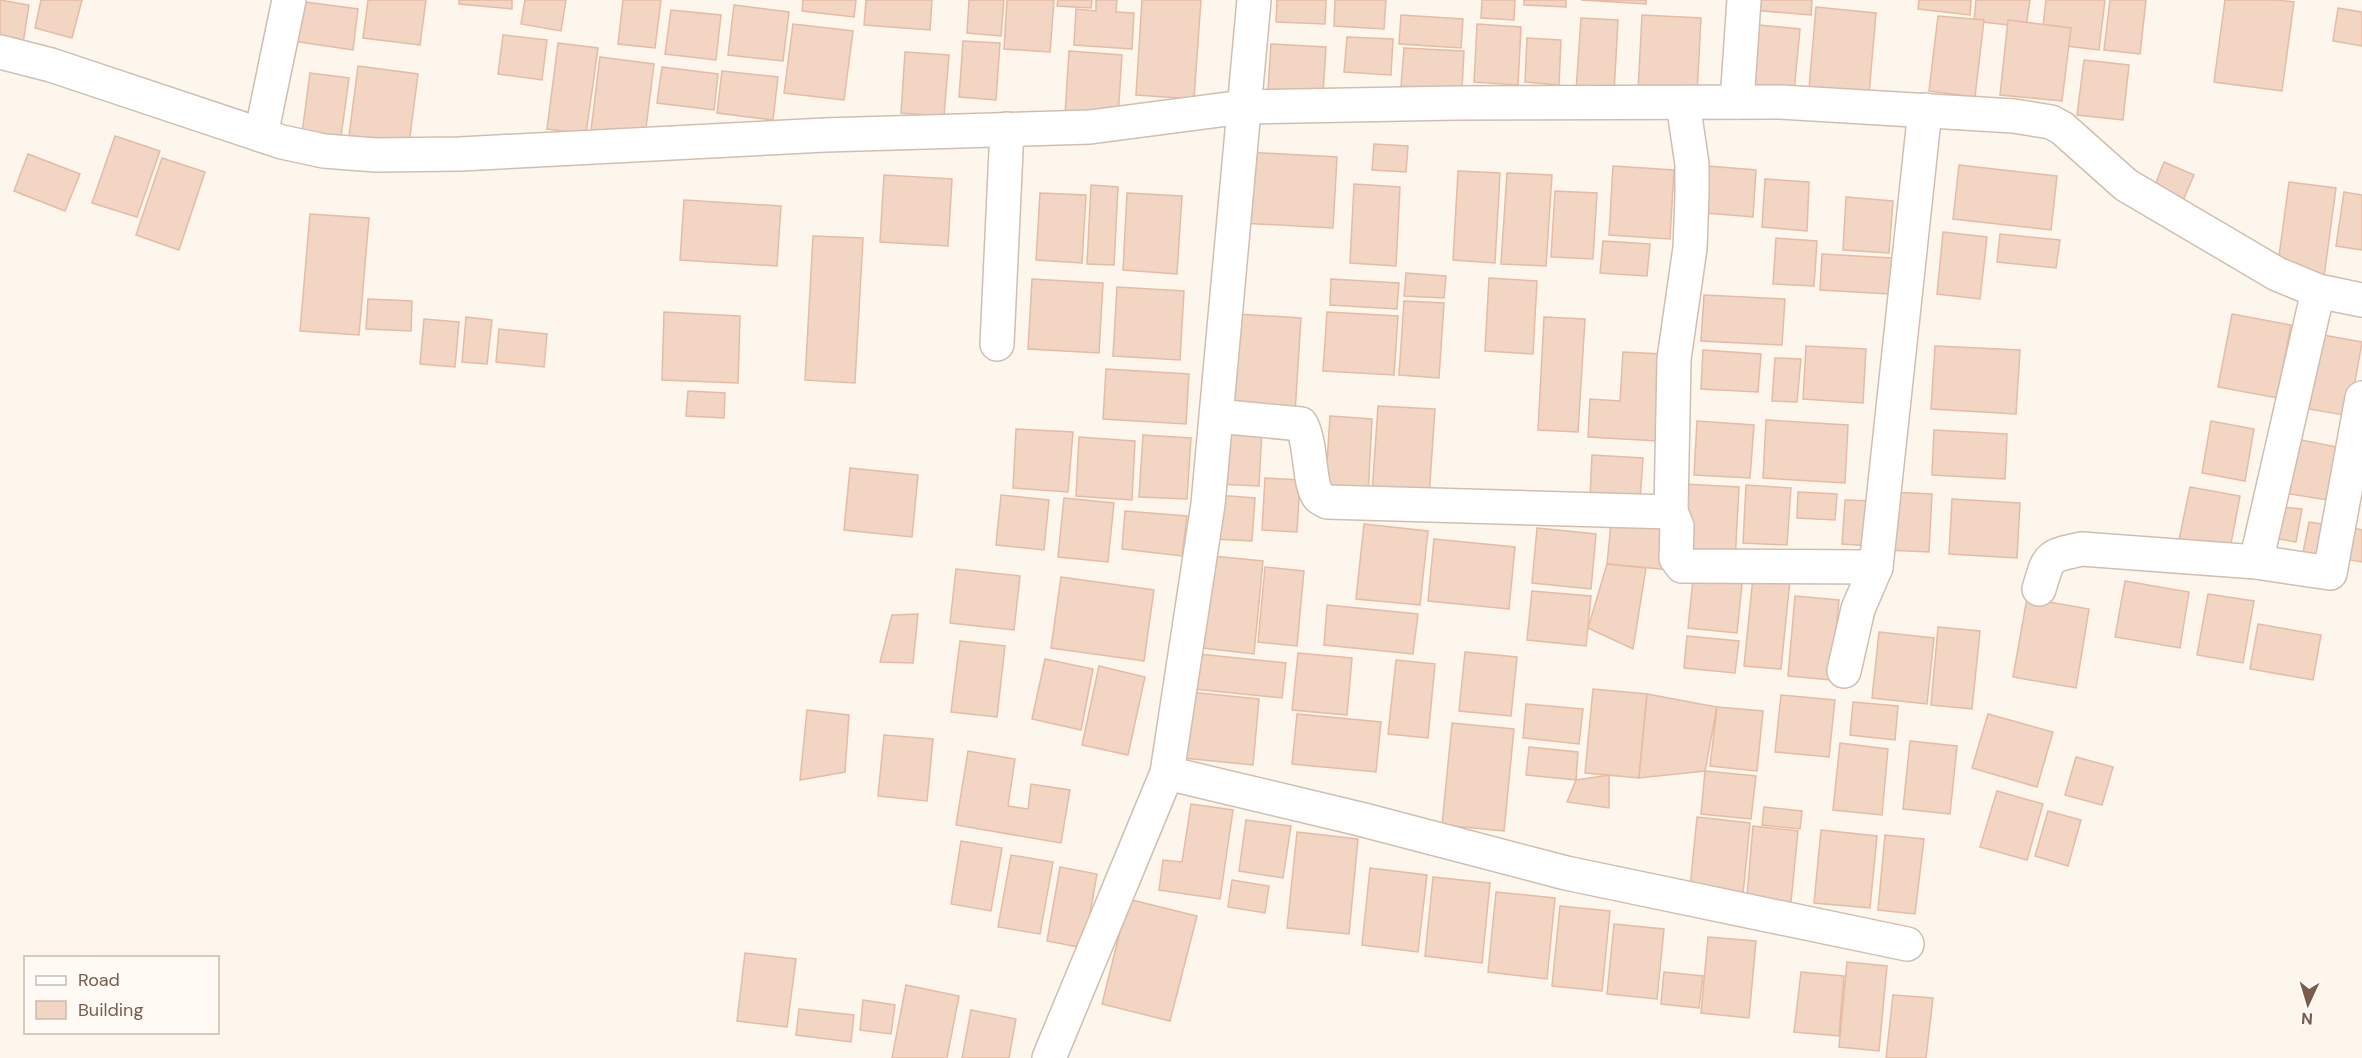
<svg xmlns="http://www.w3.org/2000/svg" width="2362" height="1058" font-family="'DM Sans',sans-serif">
<rect width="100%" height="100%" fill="#fdf6ec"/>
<!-- building -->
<g fill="#f3d5c3" stroke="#e6bba3" stroke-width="1.5">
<polygon points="0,0 29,5 23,43 0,40"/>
<polygon points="41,0 82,0 72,38 35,28"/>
<polygon points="368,0 426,0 420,45 363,38"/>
<polygon points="459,0 512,0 512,9 459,4"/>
<polygon points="525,0 566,0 561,31 521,24"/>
<polygon points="623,0 661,0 655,48 618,44"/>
<polygon points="803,0 856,0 854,17 802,11"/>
<polygon points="866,0 932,0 930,30 864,25"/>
<polygon points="969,0 1004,0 1001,36 967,33"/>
<polygon points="1007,0 1054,0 1050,52 1004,49"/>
<polygon points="1058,0 1092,0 1091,8 1057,6"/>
<polygon points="1096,0 1117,0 1116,12 1134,13 1132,49 1074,45 1076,9 1096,11"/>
<polygon points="1142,0 1201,0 1194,99 1136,95"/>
<polygon points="1277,0 1326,0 1325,24 1276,22"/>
<polygon points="1335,0 1386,0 1384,29 1334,26"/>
<polygon points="1482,0 1515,0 1514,20 1481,18"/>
<polygon points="1524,0 1566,0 1566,7 1524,5"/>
<polygon points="1581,0 1646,0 1646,4"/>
<polygon points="1753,0 1812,0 1811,15 1752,10"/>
<polygon points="1919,0 1971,0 1970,15 1918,9"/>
<polygon points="1976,0 2030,0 2026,27 1974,21"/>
<polygon points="2046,0 2105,0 2099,50 2041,43"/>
<polygon points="2110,0 2146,0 2140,54 2104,50"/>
<polygon points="2225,0 2276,0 2294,2 2282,91 2214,82"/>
<polygon points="298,1 358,9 353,50 293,41"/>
<polygon points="734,5 789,12 783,61 728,55"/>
<polygon points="1816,7 1876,13 1869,94 1809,89"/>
<polygon points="2338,8 2362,12 2362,46 2333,41"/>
<polygon points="671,10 721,15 716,60 665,54"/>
<polygon points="1401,15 1463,19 1461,48 1399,44"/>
<polygon points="1642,15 1701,18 1697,94 1638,91"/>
<polygon points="1938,16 1984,20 1975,97 1929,91"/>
<polygon points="1581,18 1618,20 1614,93 1576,91"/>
<polygon points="2008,20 2071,28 2062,101 2000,95"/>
<polygon points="793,24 853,31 844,100 784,93"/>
<polygon points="1477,24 1521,27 1518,85 1474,82"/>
<polygon points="1759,25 1800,29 1794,92 1753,88"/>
<polygon points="503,35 547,40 542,80 498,74"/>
<polygon points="1347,37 1393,39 1391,75 1344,72"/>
<polygon points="1527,38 1561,40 1559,85 1525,82"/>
<polygon points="963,41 1000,43 996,100 959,97"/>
<polygon points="558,43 598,48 586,134 547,129"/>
<polygon points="1271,44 1326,47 1323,94 1268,90"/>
<polygon points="1404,48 1464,51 1462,89 1401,86"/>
<polygon points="1069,51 1122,55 1118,118 1065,114"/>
<polygon points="905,52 949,55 944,116 901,113"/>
<polygon points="600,57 654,64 645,136 591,130"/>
<polygon points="2084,60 2129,65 2123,120 2077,115"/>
<polygon points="358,66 418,74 409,144 349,136"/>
<polygon points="662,67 718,74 714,110 657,103"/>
<polygon points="722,71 778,77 773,120 717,113"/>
<polygon points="310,73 349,78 341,137 302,133"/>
<polygon points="115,136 160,151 137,217 92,203"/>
<polygon points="1374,144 1408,146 1406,172 1372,170"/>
<polygon points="1245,152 1337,157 1333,228 1241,223"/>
<polygon points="28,154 80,174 65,211 14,191"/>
<polygon points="162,158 205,172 179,250 136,235"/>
<polygon points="2164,162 2194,175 2181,205 2152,193"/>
<polygon points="1959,165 2057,176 2051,230 1953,219"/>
<polygon points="1613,166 1674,170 1670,239 1609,235"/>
<polygon points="1708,166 1756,170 1753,217 1706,213"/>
<polygon points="1458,171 1500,173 1495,263 1453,260"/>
<polygon points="1507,173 1552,175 1546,266 1501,264"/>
<polygon points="884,175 952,179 948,246 880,242"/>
<polygon points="1765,179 1809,182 1807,231 1762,227"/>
<polygon points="2289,182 2336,188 2324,277 2277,271"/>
<polygon points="1354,184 1400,187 1396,266 1350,263"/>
<polygon points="1091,185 1118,187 1114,265 1087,264"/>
<polygon points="1555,191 1597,193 1593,259 1551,257"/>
<polygon points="2344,192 2362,195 2362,250 2336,246"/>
<polygon points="1040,193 1086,195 1082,263 1036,260"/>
<polygon points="1127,193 1182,196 1177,274 1123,270"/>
<polygon points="1846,197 1893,201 1889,253 1843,250"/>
<polygon points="684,200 781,206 777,266 680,260"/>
<polygon points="310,214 369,218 359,335 300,331"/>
<polygon points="1943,232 1987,237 1980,299 1937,294"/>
<polygon points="2000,234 2060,240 2056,268 1997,262"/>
<polygon points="813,236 863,238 855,383 805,380"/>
<polygon points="1776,238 1817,241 1814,286 1773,284"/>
<polygon points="1603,241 1650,244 1647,276 1600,273"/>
<polygon points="1822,254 1892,258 1890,294 1820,290"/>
<polygon points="1406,273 1446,276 1444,298 1404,296"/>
<polygon points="1489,278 1537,281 1533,354 1485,351"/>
<polygon points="1032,279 1103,283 1099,353 1028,349"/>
<polygon points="1331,279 1399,283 1397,309 1330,305"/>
<polygon points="1117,287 1184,291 1180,360 1113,356"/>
<polygon points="1704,295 1785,299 1782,345 1701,341"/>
<polygon points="368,299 412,301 411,331 366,329"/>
<polygon points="1404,301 1444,303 1439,378 1399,375"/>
<polygon points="664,312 740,316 738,383 662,380"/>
<polygon points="1327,312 1398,316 1394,375 1323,371"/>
<polygon points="1237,314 1301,318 1295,413 1232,410"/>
<polygon points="2232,314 2291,325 2277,398 2218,387"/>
<polygon points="466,317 492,320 487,364 462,362"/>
<polygon points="1544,317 1585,319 1578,432 1538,430"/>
<polygon points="424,319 459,322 455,367 420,364"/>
<polygon points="499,329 547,334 544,367 496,362"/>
<polygon points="2323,335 2362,342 2349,416 2309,409"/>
<polygon points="1806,346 1866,349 1863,403 1803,399"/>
<polygon points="1935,346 2020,350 2016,414 1931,409"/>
<polygon points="1703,350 1761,354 1758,392 1701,389"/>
<polygon points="1623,352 1663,354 1658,441 1588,437 1590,399 1620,401"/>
<polygon points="1775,358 1801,359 1797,402 1772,401"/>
<polygon points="1106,369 1189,374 1186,424 1103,419"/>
<polygon points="688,391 725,393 724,418 686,416"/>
<polygon points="1378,406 1435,409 1429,497 1372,494"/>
<polygon points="1330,416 1372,419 1368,496 1325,494"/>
<polygon points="1766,420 1848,425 1845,483 1763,478"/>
<polygon points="1697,421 1754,425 1750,478 1694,475"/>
<polygon points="2211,421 2254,429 2245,481 2202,473"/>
<polygon points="1220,427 1262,430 1259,486 1217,484"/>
<polygon points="1016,429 1073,432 1068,492 1013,488"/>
<polygon points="1934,430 2007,434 2005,479 1932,475"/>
<polygon points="1143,435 1191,438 1187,499 1139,497"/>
<polygon points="1079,437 1135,441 1132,500 1076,496"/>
<polygon points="2296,439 2342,448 2333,501 2285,493"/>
<polygon points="1592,455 1643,458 1640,501 1590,497"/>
<polygon points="850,468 918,475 912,537 844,530"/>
<polygon points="1265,478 1300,480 1297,532 1262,530"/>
<polygon points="1684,484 1739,487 1735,562 1679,559"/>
<polygon points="1746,485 1791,488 1787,545 1743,543"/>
<polygon points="2190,487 2240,496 2230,549 2179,540"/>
<polygon points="1798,492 1837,494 1835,520 1797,518"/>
<polygon points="1890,492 1932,494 1929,552 1886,550"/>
<polygon points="1001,495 1049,500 1044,550 996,545"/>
<polygon points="1216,495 1255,498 1252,541 1214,539"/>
<polygon points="1064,498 1114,503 1108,562 1058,557"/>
<polygon points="1952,499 2020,503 2017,558 1949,554"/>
<polygon points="1845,500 1874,501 1871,546 1842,544"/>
<polygon points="2279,507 2302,509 2296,542 2273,538"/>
<polygon points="1125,511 1187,516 1182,556 1122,549"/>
<polygon points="2309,522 2336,526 2329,558 2303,553"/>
<polygon points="1611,523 1675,529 1671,570 1607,564"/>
<polygon points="1364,524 1428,531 1420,605 1356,599"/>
<polygon points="2350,527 2362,530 2362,562 2344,559"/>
<polygon points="1537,528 1596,534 1591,589 1532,583"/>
<polygon points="1434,539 1515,547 1509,609 1428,601"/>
<polygon points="1212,556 1263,561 1254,654 1203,648"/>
<polygon points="1607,564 1646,568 1633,649 1588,628"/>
<polygon points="1265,567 1304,571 1297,646 1258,642"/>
<polygon points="956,569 1020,576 1014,630 950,623"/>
<polygon points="1694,570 1743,575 1737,633 1688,628"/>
<polygon points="1061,577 1154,590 1144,661 1051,648"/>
<polygon points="1753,577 1790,580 1781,669 1744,666"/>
<polygon points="2125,581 2189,592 2180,648 2115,637"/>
<polygon points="1532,591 1591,596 1586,646 1527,640"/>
<polygon points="2208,594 2254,601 2243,663 2197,655"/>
<polygon points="1795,596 1839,600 1831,680 1788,676"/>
<polygon points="2027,598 2089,609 2076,688 2013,677"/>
<polygon points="1327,605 1418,614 1413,654 1324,645"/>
<polygon points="918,614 913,663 880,662 892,615"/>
<polygon points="2258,624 2321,635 2313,680 2250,669"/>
<polygon points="1938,627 1980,631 1972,709 1931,705"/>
<polygon points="1879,632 1934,638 1927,704 1872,698"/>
<polygon points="1687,636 1739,641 1735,673 1684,668"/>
<polygon points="960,641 1005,646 997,717 951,712"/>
<polygon points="1465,652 1517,657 1511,716 1459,711"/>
<polygon points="1189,653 1286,663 1282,698 1185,688"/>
<polygon points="1298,653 1352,658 1347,715 1292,710"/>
<polygon points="1045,659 1093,669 1081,730 1032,719"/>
<polygon points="1396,660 1435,664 1428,738 1388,734"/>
<polygon points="1099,666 1145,677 1128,755 1082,745"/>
<polygon points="1593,689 1647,694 1639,778 1585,773"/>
<polygon points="1189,692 1259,699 1253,765 1183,758"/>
<polygon points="1647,694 1717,707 1705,771 1639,778"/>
<polygon points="1781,695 1835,700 1829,757 1775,752"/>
<polygon points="1853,702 1898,706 1895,740 1850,735"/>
<polygon points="1526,704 1583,709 1579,744 1523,738"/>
<polygon points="1717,707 1763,711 1757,771 1710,766"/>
<polygon points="807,710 849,715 845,772 800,780"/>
<polygon points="1297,714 1381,722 1376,772 1292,764"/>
<polygon points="1988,714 2053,732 2037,787 1972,768"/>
<polygon points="1452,723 1514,729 1504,831 1442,825"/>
<polygon points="884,735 933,739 927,801 878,796"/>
<polygon points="1910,741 1957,746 1950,814 1903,809"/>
<polygon points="1840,743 1888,749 1882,815 1833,810"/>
<polygon points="1529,747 1578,752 1576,780 1526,775"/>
<polygon points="968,751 1015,759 1008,806 1028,809 1031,784 1070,790 1061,843 956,825"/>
<polygon points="2076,757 2113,767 2102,805 2065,795"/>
<polygon points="1705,771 1756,776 1751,819 1701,814"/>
<polygon points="1609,775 1609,808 1567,802 1576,780"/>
<polygon points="1997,791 2043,804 2027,860 1980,847"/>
<polygon points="1191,804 1233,810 1220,899 1159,890 1163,860 1182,862"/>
<polygon points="1764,807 1802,811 1800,829 1762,825"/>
<polygon points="2048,811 2081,820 2068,866 2035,856"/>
<polygon points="1697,817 1750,823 1742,904 1689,898"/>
<polygon points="1246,820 1291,826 1283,878 1239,871"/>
<polygon points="1753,826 1798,831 1790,912 1746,908"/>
<polygon points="1821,830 1877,836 1870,908 1814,903"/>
<polygon points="1297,832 1358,839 1349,934 1287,928"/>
<polygon points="1885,835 1924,839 1915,914 1878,910"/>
<polygon points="961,841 1002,848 991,911 951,904"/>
<polygon points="1011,855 1053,862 1040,934 998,927"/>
<polygon points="1060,867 1097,874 1084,948 1047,941"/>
<polygon points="1370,868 1427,875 1418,952 1362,945"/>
<polygon points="1433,877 1490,883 1482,963 1425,956"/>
<polygon points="1232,880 1269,886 1265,913 1228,907"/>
<polygon points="1496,892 1555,898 1547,979 1488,972"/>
<polygon points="1128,899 1197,916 1170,1021 1102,1004"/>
<polygon points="1560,906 1610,911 1602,991 1552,986"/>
<polygon points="1614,924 1664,929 1657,999 1607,994"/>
<polygon points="1708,937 1756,941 1749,1018 1701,1013"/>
<polygon points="745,953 796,959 787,1027 737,1021"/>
<polygon points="1847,962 1887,966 1879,1051 1839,1047"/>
<polygon points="1664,972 1703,976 1699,1008 1661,1004"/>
<polygon points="1801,972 1844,976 1839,1036 1794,1032"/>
<polygon points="906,985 959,996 947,1058 892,1058"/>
<polygon points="1893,995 1933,998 1926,1058 1886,1058"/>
<polygon points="863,1000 895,1005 891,1034 860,1030"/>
<polygon points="799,1009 854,1015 851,1042 796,1035"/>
<polygon points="971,1010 1016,1019 1009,1058 962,1058"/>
</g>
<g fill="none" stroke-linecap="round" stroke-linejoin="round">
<defs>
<g id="street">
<polyline points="0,52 51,65 282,142 324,151 376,155 460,154 825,135 1090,127 1243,107 1455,103 1780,102 2014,116 2051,122 2062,128 2126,185 2277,274 2318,291 2362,300"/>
<polyline points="1737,102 1744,0"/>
<polyline points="261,135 289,0"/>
<polyline points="997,344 1007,129"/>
<path d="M 1217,416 L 1301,424 C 1312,443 1308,485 1319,497 C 1321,499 1324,500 1327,502 L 1671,512 L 1677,526 L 1676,558 L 1682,566 L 1876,567 L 1925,110"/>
<polyline points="1671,512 1674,359 1690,248 1692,194 1692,164 1683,103"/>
<polyline points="2256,562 2318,291"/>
<path d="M 2039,589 C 2049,556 2047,556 2082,549 L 2256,562 L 2330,573 L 2362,398"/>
<polyline points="1844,671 1858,609 1876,567"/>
<polyline points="1167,773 1360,819 1566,873 1907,944"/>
<polyline points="1049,1058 1167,773 1208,504 1254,0"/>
</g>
</defs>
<!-- street casing -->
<use href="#street" stroke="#d1beb0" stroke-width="36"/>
<!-- street -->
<use href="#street" stroke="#fff" stroke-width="33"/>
</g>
<!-- legend -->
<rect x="24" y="956" width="195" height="78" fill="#fffaf3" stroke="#cabbb1" stroke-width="1.5"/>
<rect x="36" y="976" width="30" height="9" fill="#ffffff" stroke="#cabbb1" stroke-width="1.5"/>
<text x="78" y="986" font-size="18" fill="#7a5c4d">Road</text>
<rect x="36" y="1001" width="30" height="18" fill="#f3d5c3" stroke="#cabbb1" stroke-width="1.5"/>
<text x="78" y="1016" font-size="18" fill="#7a5c4d">Building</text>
<!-- north arrow -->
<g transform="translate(2308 1004) rotate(184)" stroke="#fffaf3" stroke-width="4.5" paint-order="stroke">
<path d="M0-4.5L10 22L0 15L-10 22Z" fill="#7a5c4d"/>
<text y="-9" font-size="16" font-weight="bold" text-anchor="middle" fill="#7a5c4d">N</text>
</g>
</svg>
